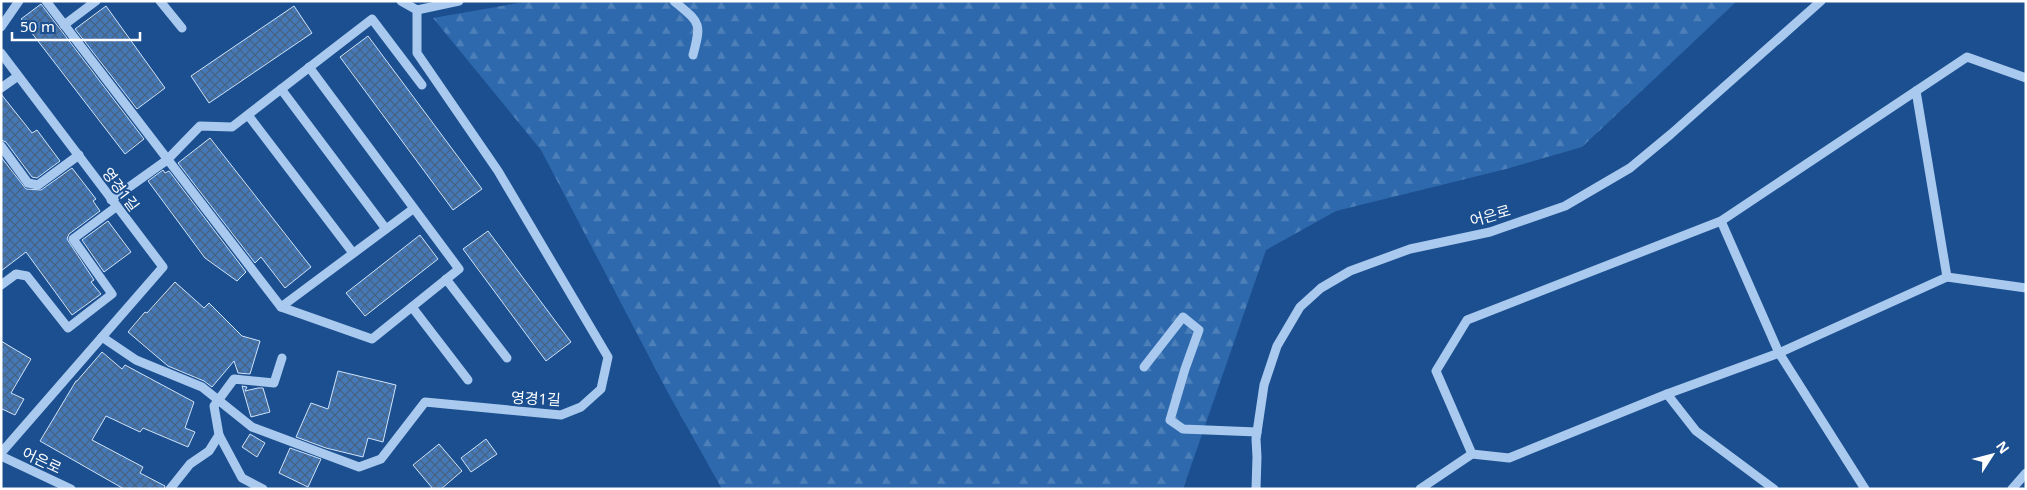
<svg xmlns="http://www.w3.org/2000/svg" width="2027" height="490" font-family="'Noto Sans','Noto Sans KR',sans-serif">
<defs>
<pattern id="forest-firs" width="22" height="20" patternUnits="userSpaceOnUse" patternTransform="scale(1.25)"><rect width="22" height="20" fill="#2e69ad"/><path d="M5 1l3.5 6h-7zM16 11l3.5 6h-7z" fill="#4d80b9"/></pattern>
<pattern id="building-cross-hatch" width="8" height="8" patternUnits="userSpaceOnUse" patternTransform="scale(1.25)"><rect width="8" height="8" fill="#4478b7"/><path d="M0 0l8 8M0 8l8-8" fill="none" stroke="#486282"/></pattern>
</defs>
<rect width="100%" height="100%" fill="#1b4f8f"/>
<!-- forest -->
<polygon fill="url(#forest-firs)" points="530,1 1737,1 1582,147 1506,169 1336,211 1266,250 1183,489 722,489 667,391 541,150 433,18"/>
<!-- building -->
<g fill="url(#building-cross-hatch)" stroke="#cfe3fa">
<polygon points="41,4 144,139 125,154 21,19"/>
<polygon points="106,6 165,88 137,109 75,29"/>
<polygon points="294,6 312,33 209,103 191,76"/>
<polygon points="368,36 482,189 453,210 340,57"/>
<polygon points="1,94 32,133 37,130 60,161 37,178 32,177 6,142 1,140"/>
<polygon points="210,138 311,267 285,288 261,257 255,263 178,163"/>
<polygon points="1,157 26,189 41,190 72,168 96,199 93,201 100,211 69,234 67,239 94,280 91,282 101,294 72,315 26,252 1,271"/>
<polygon points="163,170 165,173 169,171 246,272 237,281 205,258 148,181"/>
<polygon points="108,221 131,252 104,272 82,240"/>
<polygon points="488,231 571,342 546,361 463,249"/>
<polygon points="420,235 438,259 365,316 346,293"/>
<polygon points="175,282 204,308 209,303 242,336 260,341 250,374 238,373 234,361 212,387 204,381 168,366 128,332 145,312 147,313"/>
<polygon points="1,341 31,359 11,393 24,399 15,415 2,409 1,410"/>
<polygon points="102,352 122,369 125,365 194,402 185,428 195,432 188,447 143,428 140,432 106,416 92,440 143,467 140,473 165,486 164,489 124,489 40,441 76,381 77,381"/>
<polygon points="338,371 396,385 383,442 368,438 363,457 326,448 296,437 311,403 328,409"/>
<polygon points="242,386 247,387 245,391 258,388 263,388 270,412 251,417"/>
<polygon points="250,434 265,443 257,457 242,447"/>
<polygon points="486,439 497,454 471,472 461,458"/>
<polygon points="439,444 462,471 441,489 433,489 413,465"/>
<polygon points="290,448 321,459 308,487 279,473"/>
</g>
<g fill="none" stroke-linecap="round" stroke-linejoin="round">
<!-- minor -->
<g stroke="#a9c9ee" stroke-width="9">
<polyline points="46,1 281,307 372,339 459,269 309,67"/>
<polyline points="160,1 182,28"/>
<path d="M 674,1 C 700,23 702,22 693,55"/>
<polyline points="417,10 459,1"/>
<polyline points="64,25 96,1"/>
<polyline points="1,27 19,1"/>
<polyline points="1,53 163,267 1,453"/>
<polyline points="1,88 18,76"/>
<polyline points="281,89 386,229"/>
<polyline points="1916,91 1947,277"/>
<polyline points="248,115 353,253"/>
<polyline points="1,146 28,183 38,185 79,155"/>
<polyline points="111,200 167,160 200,126 232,127 372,19 422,85"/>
<polyline points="1721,221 1779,353 1865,489"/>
<polyline points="446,279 507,358"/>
<polyline points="1,285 16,274 27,276 68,328 112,294 73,239 116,207"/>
<polyline points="281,307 413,209"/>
<polyline points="412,307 468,380"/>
<polyline points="102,337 136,360 202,387 252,427 359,467 381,459 425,402 561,415 581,407 601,389 608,357 498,171 417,53 417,10 401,1"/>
<polyline points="1144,367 1183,317 1199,330 1185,369 1170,420 1183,429 1257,432"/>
<polyline points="1667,394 1696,431 1774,489"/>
<polyline points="219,435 242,478 263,489"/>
<polyline points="1472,454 1436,371 1467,320 1721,221 1967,57 2026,78"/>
<polyline points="1,456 71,489"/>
<polyline points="170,489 190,464 209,451 219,435 214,406 234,379 274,383 282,358"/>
<polyline points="1256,489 1257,457 1256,439 1264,385 1277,346 1300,307 1321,288 1350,271 1410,249 1490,232 1565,206 1630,168 1671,134 1821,1"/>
<polyline points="1420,489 1472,454 1509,458 1667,394 1779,353 1947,277 2026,288"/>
<polyline points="2012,489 2026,473"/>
</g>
</g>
<g text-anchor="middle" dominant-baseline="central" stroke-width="4" stroke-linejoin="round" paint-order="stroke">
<!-- street labels -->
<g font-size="15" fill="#fff" stroke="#1b4f8f">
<text transform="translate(121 189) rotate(53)">영경1길</text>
<text transform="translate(1490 215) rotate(-16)">어은로</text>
<text transform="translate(536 398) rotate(3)">영경1길</text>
<text transform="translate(42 460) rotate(25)">어은로</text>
</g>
</g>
<!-- border -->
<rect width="2027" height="490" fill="none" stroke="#ffffff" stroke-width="5"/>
<!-- north arrow -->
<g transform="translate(1992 455) rotate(54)" stroke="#1b4f8f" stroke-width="4" paint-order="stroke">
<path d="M0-4L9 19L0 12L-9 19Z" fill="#ffffff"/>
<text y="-8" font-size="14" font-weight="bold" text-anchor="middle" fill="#ffffff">N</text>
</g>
<!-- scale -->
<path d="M12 32v8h128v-8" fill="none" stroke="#ffffff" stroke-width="2.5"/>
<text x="20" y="32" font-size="15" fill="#ffffff" stroke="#1b4f8f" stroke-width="4" paint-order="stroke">50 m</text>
</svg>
